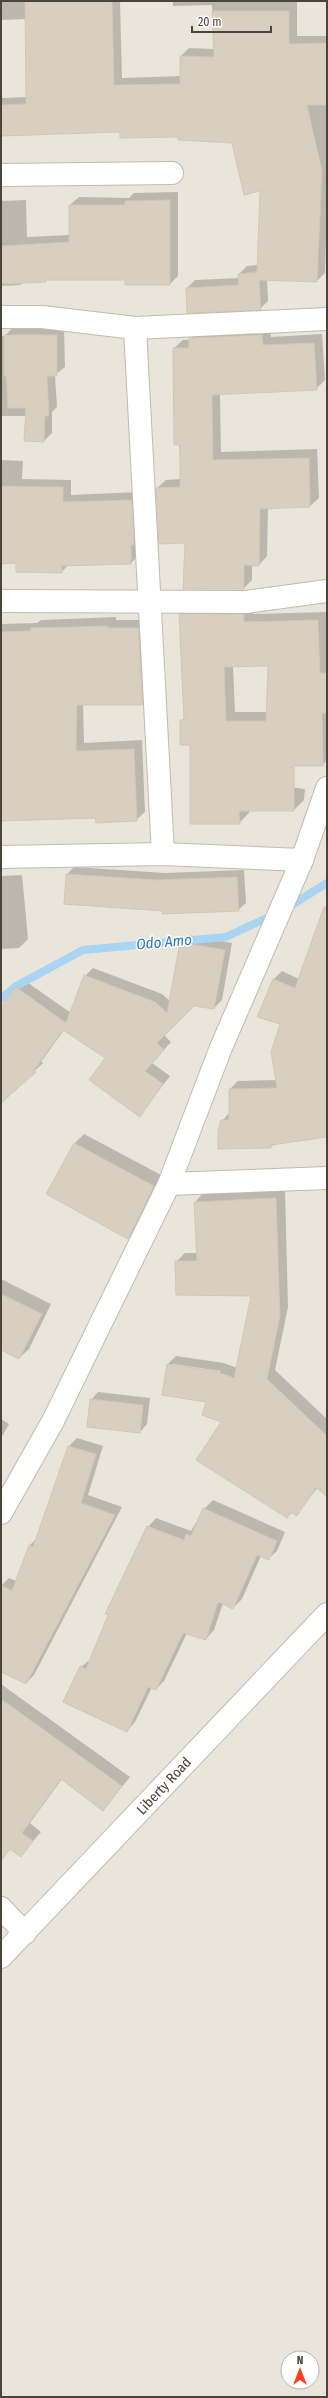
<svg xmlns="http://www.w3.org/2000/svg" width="328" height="2398" font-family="'Fira Sans Condensed',sans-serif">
<rect width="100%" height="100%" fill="#f6f3ec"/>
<!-- residential -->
<path fill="#eae5da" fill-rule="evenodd" d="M 1,1 L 327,1 L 327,2397 L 1,2397 ZM 288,2358 L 312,2358 L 312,2382 L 288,2382 Z"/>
<!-- shadow -->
<g fill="#0003" fill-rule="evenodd">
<polygon points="1,1 120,1 122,78 181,76 181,56 189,48 215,49 212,5 173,6 173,1 297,1 297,36 327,36 327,215 325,273 317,281 267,279 268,301 260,309 187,288 195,280 240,278 239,274 247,266 258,265 261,190 233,142 121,131 1,136 1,98 27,97 26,19 1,20"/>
<polygon points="178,192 178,276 170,284 126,279 48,279 46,281 23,282 20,285 1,286 1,201 26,200 27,237 70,235 70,205 79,197 129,198 134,193"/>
<polygon points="270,326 271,337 322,334 325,380 316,389 220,394 221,452 317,449 319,498 310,506 268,507 267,556 259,565 252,564 252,580 244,588 186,542 157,488 166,480 181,479 174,348 183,340 190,340 198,330"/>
<polygon points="13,327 64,327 65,367 55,375 57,407 52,412 52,433 44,441 26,416 1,416 1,336 5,336"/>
<polygon points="1,460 23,461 22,479 71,480 71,495 139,492 139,555 131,563 68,565 62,572 17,562 1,563"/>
<path d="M 189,606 L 253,606 L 253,614 L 327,612 L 327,760 L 323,765 L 191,744 L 181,721 L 185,717 L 180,615 ZM 269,665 L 267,712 L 235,712 L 233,666 Z"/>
<polygon points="116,617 116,620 147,620 151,696 142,704 83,704 84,743 142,740 145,812 136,820 96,817 1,820 1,624 37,623 41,620"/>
<polygon points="201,775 305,789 304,800 294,810 249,810 249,813 239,823"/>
<polygon points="74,867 165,873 244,870 246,903 238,910 163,910 67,874"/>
<polygon points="22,875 28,939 19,948 1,949 1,876"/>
<polygon points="327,914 327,1136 274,1144 271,1147 222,1121 230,1112 230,1089 238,1081 277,1080 281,1024 259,1016 274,979 282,971 299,979"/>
<polygon points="188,935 232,943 222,1000 214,1008 194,1005 164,1035 171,1042 152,1063 170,1076 140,1115 107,1058 64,1030 41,1062 43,1063 1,1102 1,1009 24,980 71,1013 85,976 93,968 162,994 170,1001 180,942"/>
<polygon points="84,1134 163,1176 138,1228 128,1238 75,1143"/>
<path d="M 285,1190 L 288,1307 L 275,1370 L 327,1419 L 327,1495 L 318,1487 L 296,1515 L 292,1512 L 287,1517 L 207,1402 L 168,1364 L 176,1356 L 224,1363 L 237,1368 L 253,1295 L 176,1262 L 185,1253 L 197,1253 L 195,1202 L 203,1193 ZM 173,1364 L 220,1371 L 220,1373 L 173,1366 Z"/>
<polygon points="1,1279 51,1304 29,1349 19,1358 1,1349"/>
<polygon points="98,1392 150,1398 147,1424 140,1432 91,1400"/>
<polygon points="1,1419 9,1424 1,1438"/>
<polygon points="77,1438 103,1446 88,1495 122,1507 34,1675 26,1683 1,1671 1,1586 9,1578 16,1581 29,1546 37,1538 69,1446"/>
<polygon points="213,1500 285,1532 277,1551 268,1559 261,1556 242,1599 233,1608 223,1603 214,1630 206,1639 187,1633 164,1681 156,1689 152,1687 135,1722 127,1731 65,1701 81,1667 91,1659 148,1527 156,1518 191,1531 204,1509"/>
<polygon points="1,1684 130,1777 103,1810 62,1779 30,1823 41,1832 21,1855 1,1840"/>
</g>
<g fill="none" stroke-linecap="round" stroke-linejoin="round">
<!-- stream -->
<g stroke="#a9d4f2" stroke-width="8">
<polyline points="287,908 327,883"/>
<polyline points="1,999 16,986 83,950 226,937 273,915"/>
</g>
</g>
<!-- building -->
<g fill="#d8cfc1" stroke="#d3c7b4" fill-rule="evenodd">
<polygon points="25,1 112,1 114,85 180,84 180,56 214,57 212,11 289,11 289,44 327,43 327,105 307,105 322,171 317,282 259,280 261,310 187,313 186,288 239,285 238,274 257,272 260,191 244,195 232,143 178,140 178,137 120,138 120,132 1,136 1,105 26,104"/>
<polygon points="170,200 170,285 125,285 125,280 46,280 46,282 1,284 1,246 69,242 69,205 125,205 125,201"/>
<polygon points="4,335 57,335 57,376 47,376 49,416 45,416 44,442 24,441 26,408 8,408 6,376 4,376"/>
<polygon points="262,335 263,345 314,343 317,390 212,395 213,460 309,458 310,507 260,509 259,566 244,565 244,589 183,589 185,543 159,544 156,488 180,487 180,445 174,445 173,348 189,348 189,338"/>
<polygon points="1,486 63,487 63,502 132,500 134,544 131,545 131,564 62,566 62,573 16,572 16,563 1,564"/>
<path d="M 179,614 L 244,614 L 244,622 L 318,620 L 320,673 L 327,673 L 327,713 L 322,713 L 323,766 L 294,766 L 294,811 L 239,811 L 240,824 L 190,824 L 190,745 L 180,745 L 180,720 L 184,720 ZM 268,666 L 266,721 L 226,721 L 224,667 Z"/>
<polygon points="108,626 108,628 138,628 143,705 77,705 76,751 134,749 137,821 96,823 95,818 1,821 1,632 31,631 31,628"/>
<polygon points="66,874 157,880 237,877 239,911 162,914 162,911 64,904"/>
<polygon points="324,907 327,907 327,1137 271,1145 271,1148 218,1149 218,1130 221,1120 229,1120 229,1089 277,1088 271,1052 280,1024 257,1017 273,979 295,988"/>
<polygon points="180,942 225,950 214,1009 194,1006 157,1043 164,1050 145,1071 163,1084 140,1117 89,1080 105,1058 63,1030 34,1070 36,1072 1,1103 1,1007 16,987 66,1023 84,975 155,1002 167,1013"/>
<polygon points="74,1143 154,1186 128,1239 46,1194"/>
<polygon points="276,1198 280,1316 267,1379 327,1436 327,1497 316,1487 297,1516 290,1512 287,1518 196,1460 221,1422 202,1415 206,1402 162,1395 167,1364 215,1371 234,1378 251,1296 176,1295 175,1261 197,1261 194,1202"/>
<polygon points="1,1294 42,1314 19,1359 1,1350"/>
<polygon points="90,1399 143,1405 140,1433 87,1427"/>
<polygon points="68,1446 96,1454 81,1503 115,1515 26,1684 1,1672 1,1585 12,1591 29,1545 33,1547"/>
<polygon points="203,1508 277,1541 269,1560 257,1555 233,1609 218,1602 206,1640 183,1633 156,1690 148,1687 127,1732 63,1702 80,1666 86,1669 108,1615 105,1614 147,1526 184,1540 186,1534 191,1536"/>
<polygon points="1,1699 122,1786 103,1811 61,1779 22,1833 33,1841 21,1857 10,1849 1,1861"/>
</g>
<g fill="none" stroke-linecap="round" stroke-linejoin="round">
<defs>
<g id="minor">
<polyline points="1,175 172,173"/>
<polyline points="1,317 42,317 135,328 327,319"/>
<polyline points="135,328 163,854"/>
<polyline points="1,601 246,602 327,591"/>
<polyline points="1,857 163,854 302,860"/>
<polyline points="169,1184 327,1178"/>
<polyline points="1,1513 53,1421 169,1184 220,1050 302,860 327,788"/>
<polyline points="1,1908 25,1933"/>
<polyline points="1,1957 327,1614"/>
</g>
</defs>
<!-- minor casing -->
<use href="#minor" stroke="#c2bbae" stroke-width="24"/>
<!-- minor -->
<use href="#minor" stroke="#fff" stroke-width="22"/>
</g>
<g text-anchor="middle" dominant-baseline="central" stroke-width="3" stroke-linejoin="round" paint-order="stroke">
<!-- street labels -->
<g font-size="14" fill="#4b4439" stroke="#fff">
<text transform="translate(164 1786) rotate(-47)">Liberty Road</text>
</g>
<!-- water labels -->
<g font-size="15" font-style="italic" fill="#2e7ab2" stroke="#fff">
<text transform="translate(164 942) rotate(-5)">Odo Amo</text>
</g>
</g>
<!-- border -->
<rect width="328" height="2398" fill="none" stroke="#4b4439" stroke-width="4"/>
<!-- north arrow -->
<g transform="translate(300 2370)"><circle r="19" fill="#ffffff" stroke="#b7b4b0"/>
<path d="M0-3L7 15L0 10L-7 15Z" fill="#fc3f1d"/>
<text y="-6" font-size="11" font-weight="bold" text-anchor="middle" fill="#4b4439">N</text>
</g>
<!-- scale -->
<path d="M192 26v6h79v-6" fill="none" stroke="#4b4439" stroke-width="2"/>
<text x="198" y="26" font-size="12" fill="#4b4439" stroke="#ffffff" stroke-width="3" paint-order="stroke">20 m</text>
</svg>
